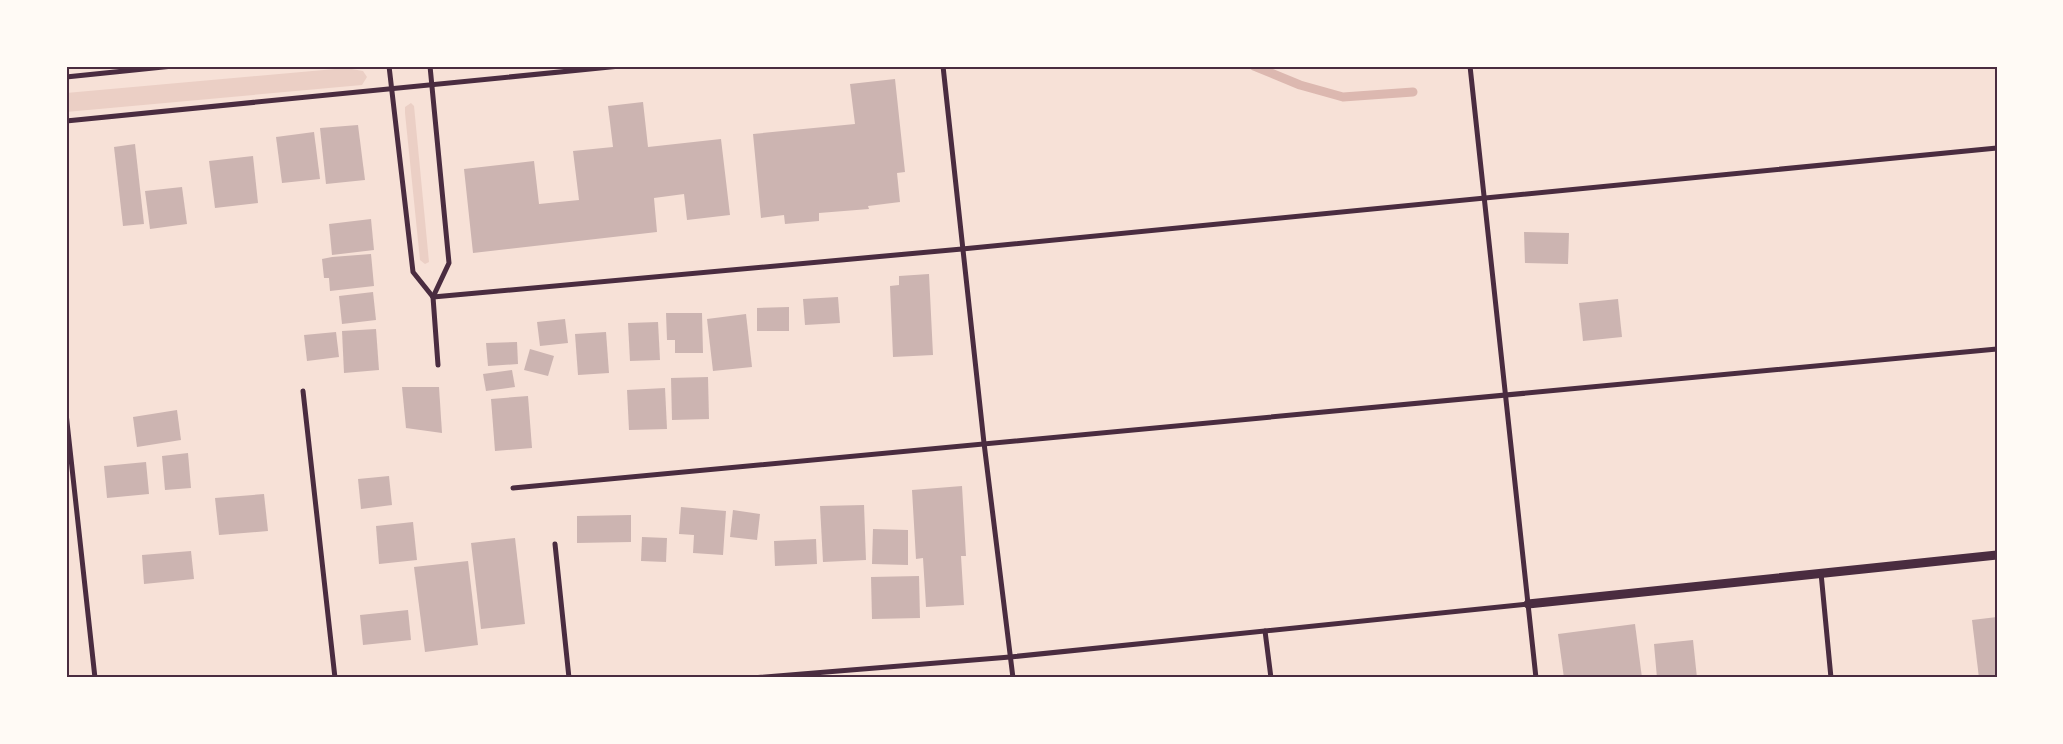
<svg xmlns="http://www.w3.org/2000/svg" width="2063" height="744" font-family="Roboto,sans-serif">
<rect width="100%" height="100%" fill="#f7e1d7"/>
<!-- green -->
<g fill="#ebcfc5">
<polygon points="346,68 363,71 367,77 362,85 66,112 66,93"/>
<polygon points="411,103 414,106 429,262 425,264 420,260 405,113 405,107"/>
</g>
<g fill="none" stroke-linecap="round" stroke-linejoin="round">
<!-- stream -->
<polyline stroke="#dcb8b0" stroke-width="9" points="1254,66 1300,85 1343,97 1413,92"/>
</g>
<!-- building -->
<g fill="#ccb4b1">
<polygon points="895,79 905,172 897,173 900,202 868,206 869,209 819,213 819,221 785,224 784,215 761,218 753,134 855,124 850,84"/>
<polygon points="643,102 648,147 721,139 730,215 687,220 684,194 654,198 657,232 473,253 464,169 534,161 539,204 579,200 573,151 613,147 608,106"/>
<polygon points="358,125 365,180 326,184 320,128"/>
<polygon points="314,132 320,179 282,183 276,137"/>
<polygon points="135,144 144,224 123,226 114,147"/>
<polygon points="253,156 258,203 215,208 209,161"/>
<polygon points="182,187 187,224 150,229 145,191"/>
<polygon points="371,219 374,250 332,255 329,224"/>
<polygon points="1524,232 1569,233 1568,264 1525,263"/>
<polygon points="371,254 374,286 330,291 329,278 324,278 322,259 332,257"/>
<polygon points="929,274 933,355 893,357 890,286 899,285 899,276"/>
<polygon points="373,292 376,320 342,324 339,296"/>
<polygon points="838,297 840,323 805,325 803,299"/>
<polygon points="1618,299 1622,337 1583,341 1579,303"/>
<polygon points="789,307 789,331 757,331 757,308"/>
<polygon points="666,313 702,313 703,353 675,353 675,340 667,340"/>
<polygon points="746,314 752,367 713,371 707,319"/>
<polygon points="565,319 568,343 540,346 537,322"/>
<polygon points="658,322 660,360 630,361 628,323"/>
<polygon points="376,329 379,370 344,373 342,331"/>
<polygon points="336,332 339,357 307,361 304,335"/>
<polygon points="606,332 609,373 578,375 575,334"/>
<polygon points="517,342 518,364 488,366 486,343"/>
<polygon points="530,349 554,356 548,376 524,370"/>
<polygon points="512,370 515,387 486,391 483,374"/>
<polygon points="708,377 709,419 672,420 671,378"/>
<polygon points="402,387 439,387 442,433 406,428"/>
<polygon points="665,388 667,429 629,430 627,390"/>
<polygon points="528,396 532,448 495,451 491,399"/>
<polygon points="177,410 181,440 137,447 133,417"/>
<polygon points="188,453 191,488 165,490 162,456"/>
<polygon points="146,462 149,494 107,498 104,466"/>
<polygon points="389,476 392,505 361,509 358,479"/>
<polygon points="962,486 966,556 961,556 964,605 926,607 923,558 916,559 912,490"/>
<polygon points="264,494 268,531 219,535 215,498"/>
<polygon points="864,505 866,560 823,562 820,506"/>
<polygon points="681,507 726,511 723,555 693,553 694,535 679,534"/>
<polygon points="733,510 760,514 757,540 730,537"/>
<polygon points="631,515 631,542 577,543 577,516"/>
<polygon points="413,522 417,560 379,564 376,526"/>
<polygon points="873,529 908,530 908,565 872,564"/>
<polygon points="642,537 667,538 666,562 641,561"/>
<polygon points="515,538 525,624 481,629 471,543"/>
<polygon points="816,539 817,564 775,566 774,541"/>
<polygon points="191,551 194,579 144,584 142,555"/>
<polygon points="468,561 478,645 425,652 414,567"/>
<polygon points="919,576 920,618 872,619 871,577"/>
<polygon points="408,610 411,640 363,645 360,615"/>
<polygon points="1997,617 1997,678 1979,678 1972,620"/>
<polygon points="1635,624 1642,678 1564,678 1558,634"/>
<polygon points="1693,640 1697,678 1657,678 1654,644"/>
</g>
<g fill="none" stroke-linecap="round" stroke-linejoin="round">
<!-- minor -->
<g stroke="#4a2c40" stroke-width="5">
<polyline points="389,66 413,272 433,297"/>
<polyline points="430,66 449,263 433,297 438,365"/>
<polyline points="943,66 984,443 1013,678"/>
<polyline points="1470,66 1536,678"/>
<polyline points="66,77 173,66"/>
<polyline points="66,121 620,66"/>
<polyline points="433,297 962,249 1997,148"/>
<polyline points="303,391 335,678"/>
<polyline points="66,413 95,678"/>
<polyline points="513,488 1997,349"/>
<polyline points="555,544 569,678"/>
<polyline points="1821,573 1831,678"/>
<polyline points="1265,631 1271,678"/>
<polyline points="752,678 1010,657 1528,604"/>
</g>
<!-- tertiary -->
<polyline stroke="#4a2c40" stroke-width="9" points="1528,604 1997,555"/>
</g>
<!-- border -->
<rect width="2063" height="744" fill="none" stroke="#fffaf5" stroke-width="135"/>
<rect x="68" y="68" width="1928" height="608" fill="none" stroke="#4a2c40" stroke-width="2"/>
</svg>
